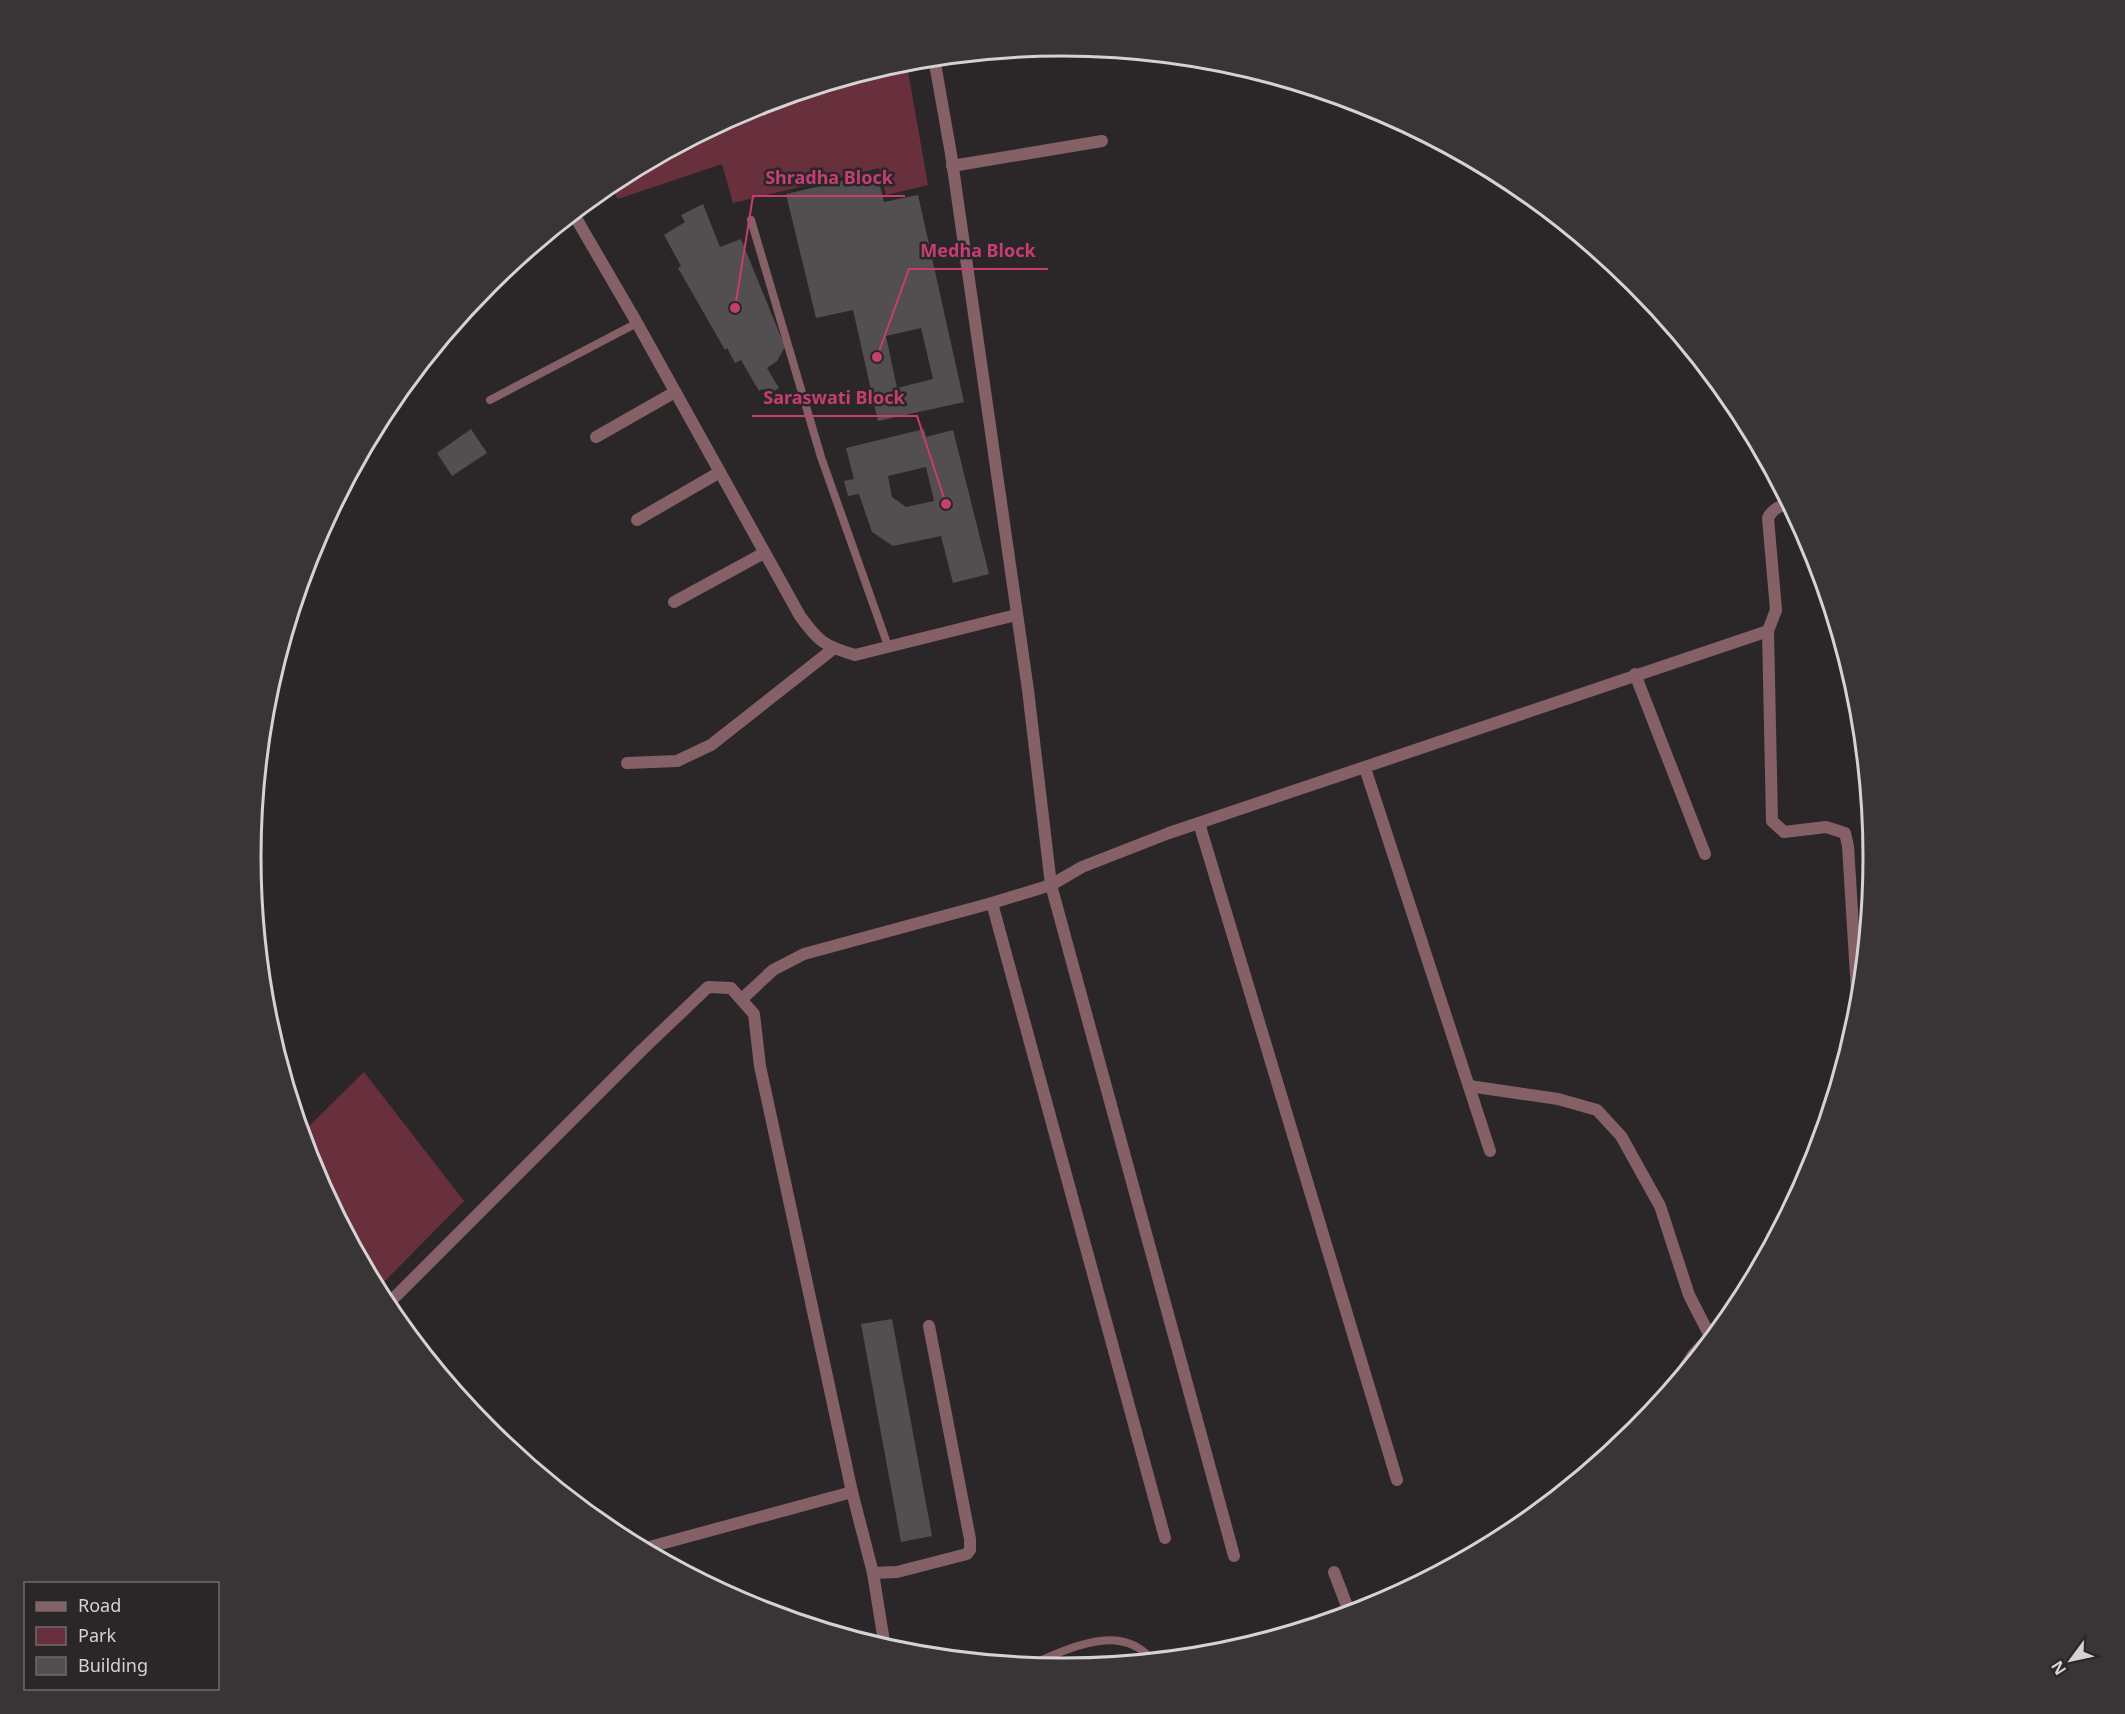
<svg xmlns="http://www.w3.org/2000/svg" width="2125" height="1714" font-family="'Noto Sans',sans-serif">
<rect width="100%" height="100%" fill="#2b2728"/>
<!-- green -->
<g fill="#68303d">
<polygon points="906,60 928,185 886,195 879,168 733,203 722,164 618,199 609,184 752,107"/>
<polygon points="364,1072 464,1201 377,1289 312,1167 302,1133"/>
</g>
<!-- building -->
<g fill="#534e4f" fill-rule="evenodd">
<path d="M 877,173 L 884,202 L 918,195 L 964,402 L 878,421 L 853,310 L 816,318 L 786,194 ZM 921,328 L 933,379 L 897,388 L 886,336 Z"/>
<polygon points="703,204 720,247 741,239 785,347 777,361 767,368 779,388 767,396 763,389 759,391 741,360 735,363 727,348 725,350 678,268 681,266 664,235 685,222 681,215"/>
<polygon points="471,429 487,453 452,476 437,453"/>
<path d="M 924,429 L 926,437 L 953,430 L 989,574 L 953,583 L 941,536 L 893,546 L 872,532 L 859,494 L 848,496 L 844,481 L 854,479 L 846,448 ZM 926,467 L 934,501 L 906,507 L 892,497 L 888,476 Z"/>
<polygon points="892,1319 932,1536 901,1542 861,1324"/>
</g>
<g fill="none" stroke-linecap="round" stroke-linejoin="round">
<!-- service -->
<g stroke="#856067" stroke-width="8">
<polyline points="751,220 821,457 888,646"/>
<polyline points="490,400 637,323"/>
<path d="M 1027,1666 C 1065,1651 1119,1620 1152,1660"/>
</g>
<!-- minor -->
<g stroke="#856067" stroke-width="12">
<polyline points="952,166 1102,141"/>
<path d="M 573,213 L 637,323 L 800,616 C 818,641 824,646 855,655 L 1016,615"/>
<polyline points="596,437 675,392"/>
<polyline points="637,520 720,472"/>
<polyline points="674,602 764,553"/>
<polyline points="1768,631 1772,821 1784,832 1826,827 1845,833 1848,846 1858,1008"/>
<polyline points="1635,674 1705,854"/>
<polyline points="627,763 677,761 711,745 833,649"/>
<polyline points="1365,768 1490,1151"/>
<polyline points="1199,823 1397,1480"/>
<polyline points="992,903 1165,1538"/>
<polyline points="1469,1086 1558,1099 1597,1110 1621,1136 1660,1206 1689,1295 1712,1340"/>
<polyline points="1671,1389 1693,1355 1711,1336"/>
<polyline points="642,1549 852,1492"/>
<path d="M 1234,1556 L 1051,885 L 1082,867 L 1169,833 L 1768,631 L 1776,610 L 1768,518 C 1772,509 1780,506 1789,503"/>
<polyline points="1334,1572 1350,1614"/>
<polyline points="873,1573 897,1572 967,1554 970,1550 970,1539 929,1326"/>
</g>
<!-- tertiary -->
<g stroke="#856067" stroke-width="12">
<polyline points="742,999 773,970 804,954 992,903 1051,885 1028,690 951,154 934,58"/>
<polyline points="386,1306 642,1050 708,987 731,988 754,1014 760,1066 852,1492 873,1573 885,1648"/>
</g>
</g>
<!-- crop -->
<path d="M0 0H2125V1714H0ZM261 857a801 801 0 1 1 1602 0a801 801 0 1 1-1602 0Z" fill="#393536" fill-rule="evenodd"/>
<path fill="none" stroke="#d5d2d3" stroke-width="3" d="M261 857a801 801 0 1 1 1602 0a801 801 0 1 1-1602 0Z"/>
<!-- callouts -->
<path fill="none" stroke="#c63d73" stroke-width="2" d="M735 308L753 196H905M877 357L909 269H1048M946 504L917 416H752"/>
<g fill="#c63d73" stroke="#2b2728" stroke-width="2">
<circle cx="735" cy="308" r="6"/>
<circle cx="877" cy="357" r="6"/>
<circle cx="946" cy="504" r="6"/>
</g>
<g font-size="18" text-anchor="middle" font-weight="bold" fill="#c63d73" stroke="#2b2728" stroke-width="5" stroke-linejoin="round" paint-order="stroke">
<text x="829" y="184">Shradha Block</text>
<text x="978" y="257">Medha Block</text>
<text x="834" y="404">Saraswati Block</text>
</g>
<!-- legend -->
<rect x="24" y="1582" width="195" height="108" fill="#2b2728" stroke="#6f6b6c" stroke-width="1.5"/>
<rect x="36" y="1602" width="30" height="9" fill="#856067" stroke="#6f6b6c" stroke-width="1.5"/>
<text x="78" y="1612" font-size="18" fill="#d5d2d3">Road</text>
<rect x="36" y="1627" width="30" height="18" fill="#68303d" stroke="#6f6b6c" stroke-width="1.5"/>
<text x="78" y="1642" font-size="18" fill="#d5d2d3">Park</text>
<rect x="36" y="1657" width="30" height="18" fill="#534e4f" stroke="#6f6b6c" stroke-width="1.5"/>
<text x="78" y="1672" font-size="18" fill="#d5d2d3">Building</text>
<!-- north arrow -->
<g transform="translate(2071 1660) rotate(237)" stroke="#2b2728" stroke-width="4.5" paint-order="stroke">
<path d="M0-4.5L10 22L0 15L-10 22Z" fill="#d5d2d3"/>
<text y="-9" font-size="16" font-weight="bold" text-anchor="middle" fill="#d5d2d3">N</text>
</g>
</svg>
